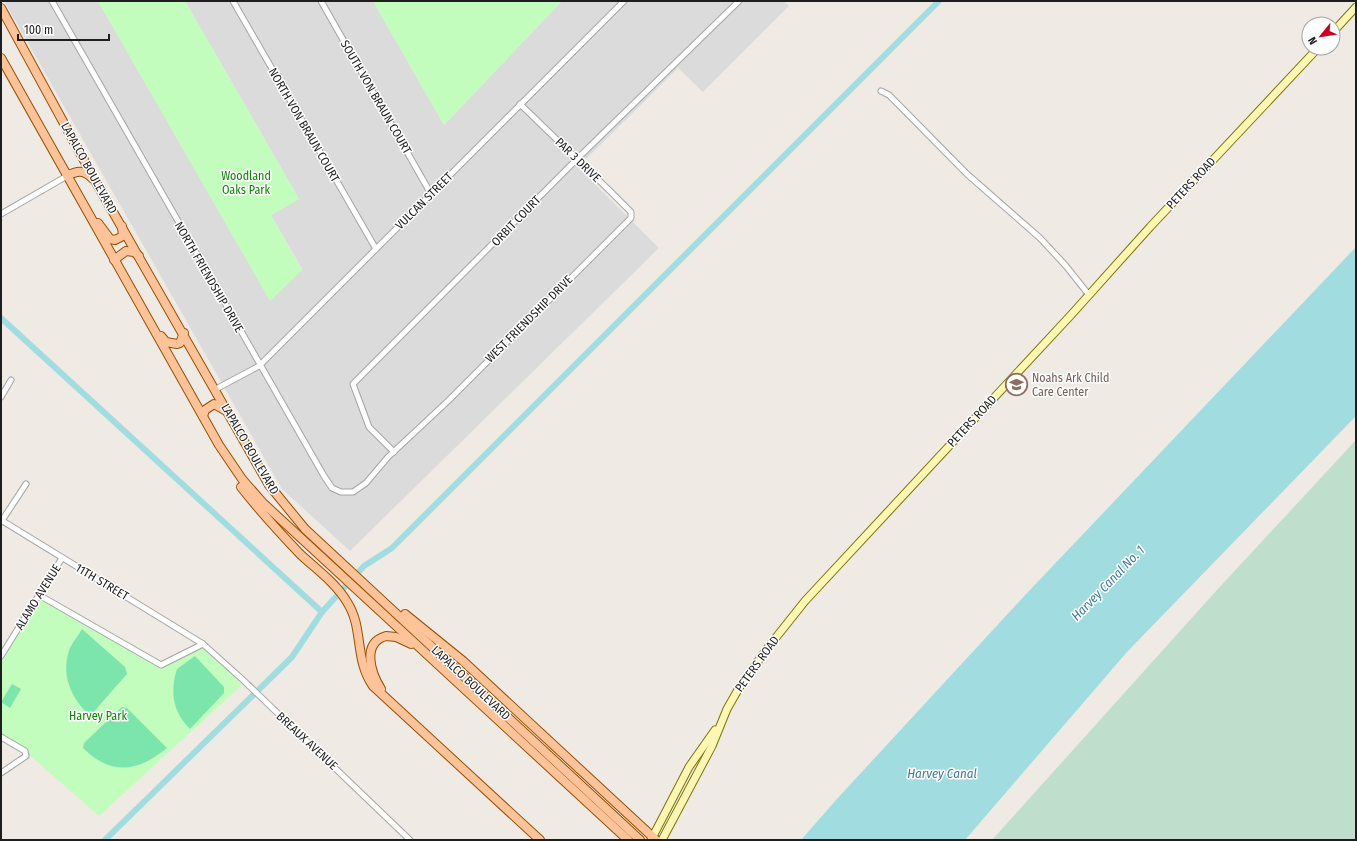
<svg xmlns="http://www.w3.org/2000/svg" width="1357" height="841" font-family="'Fira Sans Condensed',sans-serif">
<rect width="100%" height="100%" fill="#f0eae4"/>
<!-- residential -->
<polygon fill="#dcdbdb" points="4,1 98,1 270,300 302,269 271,215 299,199 185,1 373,1 444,125 562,1 784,1 789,6 703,92 678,68 578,167 659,248 350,551 282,489"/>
<!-- wetland -->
<polygon fill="#bfdfcc" points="1356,440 1356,840 992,840 1216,591"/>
<!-- park -->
<g fill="#c2fdbd">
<polygon points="98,1 185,1 299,199 271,215 302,270 270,301"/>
<polygon points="373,1 562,1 444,125"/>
<polygon points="39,595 161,665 203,644 242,685 99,816 25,751 1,737 1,656"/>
</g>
<!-- pitch -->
<g fill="#7ce5ac">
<path d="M 82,629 L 125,667 L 127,674 L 90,716 C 71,698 60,674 70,648 C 73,641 79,635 82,629 Z"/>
<path d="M 195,656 L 224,687 L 224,693 L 190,729 C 172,711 170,691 177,669 Z"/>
<polygon points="12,684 21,689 10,708 1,702"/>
<path d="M 122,707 L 127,708 L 167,748 C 138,772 111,776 83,748 L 84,743 Z"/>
</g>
<!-- water -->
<polygon fill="#a1dce1" points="1356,247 1356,416 1127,652 965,840 801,840 836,800 1028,592"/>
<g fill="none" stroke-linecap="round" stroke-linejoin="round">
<!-- canal -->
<g stroke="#a1dce1" stroke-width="6">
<polyline points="1,318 322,612"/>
<polyline points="105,840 292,657 322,612 364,566 392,548 939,1"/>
</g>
<defs>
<g id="street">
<polyline points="52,1 324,476 332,488 341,492 353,492 366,483 388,457 448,401 631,218 631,212 611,192 520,104"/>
<polyline points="233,1 376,249"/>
<polyline points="321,1 431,194"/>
<polyline points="881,91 889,95 967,174 1040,238 1066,266 1089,295"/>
<polyline points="1,214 67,176"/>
<polyline points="216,389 259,366 624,1"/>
<polyline points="1,397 11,380"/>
<polyline points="394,452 369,427 353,384 578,158 739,1"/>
<polyline points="1,520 203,644 242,679 410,840"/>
<polyline points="1,522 26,484"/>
<polyline points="39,595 161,665 203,644"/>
<polyline points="1,656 62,558"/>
<polyline points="1,737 25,751 26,756 1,773"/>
</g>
<g id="secondary">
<polyline points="1333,32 1356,7"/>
<polyline points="651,840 689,767 715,730"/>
<polyline points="662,840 712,746 727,709 739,688 766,650 805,601 1071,315 1150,227 1318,48"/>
</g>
<g id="primary">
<polyline points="1,8 97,184 269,485 305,529 640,840"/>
<polyline points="1,58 219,445 242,479 263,503 628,840"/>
<path d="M 67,176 C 78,170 84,170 93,179"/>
<polyline points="98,223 110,239 115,240 123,236 122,226"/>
<polyline points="114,260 126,251 134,252 139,256"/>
<polyline points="161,336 166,342 177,344 180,343 184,333"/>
<polyline points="203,416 205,410 214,404 228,412"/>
<path d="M 241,487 C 259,510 280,533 300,554 C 316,569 336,583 347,602 C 364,628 354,659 373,686 L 540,840"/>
<polyline points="405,614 463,661 656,840"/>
<path d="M 381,689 C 371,673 361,643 386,636 L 396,637 L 411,644"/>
</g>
</defs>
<!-- street casing -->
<use href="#street" stroke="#a5a5a5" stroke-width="7"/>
<!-- secondary casing -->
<use href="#secondary" stroke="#7b7500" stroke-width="9"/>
<!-- primary casing -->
<use href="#primary" stroke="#994e00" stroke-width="10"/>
<!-- street -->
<use href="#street" stroke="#fff" stroke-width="5"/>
<!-- secondary -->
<use href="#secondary" stroke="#fef6b4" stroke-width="7"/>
<!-- primary -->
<use href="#primary" stroke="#ffc39a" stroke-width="8"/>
</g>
<!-- icons -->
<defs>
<symbol id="school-ring" viewBox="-11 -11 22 22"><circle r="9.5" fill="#fff" stroke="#8d6e63" stroke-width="1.5"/><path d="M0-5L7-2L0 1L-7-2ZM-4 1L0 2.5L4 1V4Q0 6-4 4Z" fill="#8d6e63"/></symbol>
</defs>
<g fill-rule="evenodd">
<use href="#school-ring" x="1004" y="372" width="25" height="25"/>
</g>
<g text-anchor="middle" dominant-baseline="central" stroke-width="3" stroke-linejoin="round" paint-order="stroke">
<!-- street labels -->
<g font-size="12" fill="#1e1e1e" stroke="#fff">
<text transform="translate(376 97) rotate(60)">SOUTH VON BRAUN COURT</text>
<text transform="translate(304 125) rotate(60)">NORTH VON BRAUN COURT</text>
<text transform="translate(578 160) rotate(44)">PAR 3 DRIVE</text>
<text transform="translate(89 168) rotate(61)">LAPALCO BOULEVARD</text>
<text transform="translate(1191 183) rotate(-47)">PETERS ROAD</text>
<text transform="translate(424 201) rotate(-45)">VULCAN STREET</text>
<text transform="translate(516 221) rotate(-46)">ORBIT COURT</text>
<text transform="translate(209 277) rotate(60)">NORTH FRIENDSHIP DRIVE</text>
<text transform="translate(529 319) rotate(-45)">WEST FRIENDSHIP DRIVE</text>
<text transform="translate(972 421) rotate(-47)">PETERS ROAD</text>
<text transform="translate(250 449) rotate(60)">LAPALCO BOULEVARD</text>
<text transform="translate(102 582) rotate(31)">11TH STREET</text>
<text transform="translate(38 597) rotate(-58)">ALAMO AVENUE</text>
<text transform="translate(757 664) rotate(-54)">PETERS ROAD</text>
<text transform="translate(471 683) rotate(43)">LAPALCO BOULEVARD</text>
<text transform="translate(307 741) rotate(43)">BREAUX AVENUE</text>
</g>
<!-- park labels -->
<g font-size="12" fill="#0d8503" stroke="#fff">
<text x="246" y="176">Woodland<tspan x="246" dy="14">Oaks Park</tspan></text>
<text x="98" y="716">Harvey Park</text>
</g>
<!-- education labels -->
<g font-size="12" fill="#785e54" stroke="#fff" text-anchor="start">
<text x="1032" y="378">Noahs Ark Child<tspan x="1032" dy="14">Care Center</tspan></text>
</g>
<!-- water labels -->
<g font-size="13" font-style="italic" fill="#3c7b9c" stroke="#fff">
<text transform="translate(1108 583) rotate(-46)">Harvey Canal No. 1</text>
<text x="942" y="773">Harvey Canal</text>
</g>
</g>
<!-- border -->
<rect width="1357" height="841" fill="none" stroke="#1e1e1e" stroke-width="4"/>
<!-- north arrow -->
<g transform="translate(1321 36) rotate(240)"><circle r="19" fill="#ffffff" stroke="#a5a5a5"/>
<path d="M0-3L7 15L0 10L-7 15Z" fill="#cd0020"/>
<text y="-6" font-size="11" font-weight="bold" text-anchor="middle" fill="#1e1e1e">N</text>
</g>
<!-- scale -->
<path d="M18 34v6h91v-6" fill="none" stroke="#1e1e1e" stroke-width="2"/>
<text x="24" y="34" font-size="12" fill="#1e1e1e" stroke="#ffffff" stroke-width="3" paint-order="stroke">100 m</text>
</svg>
